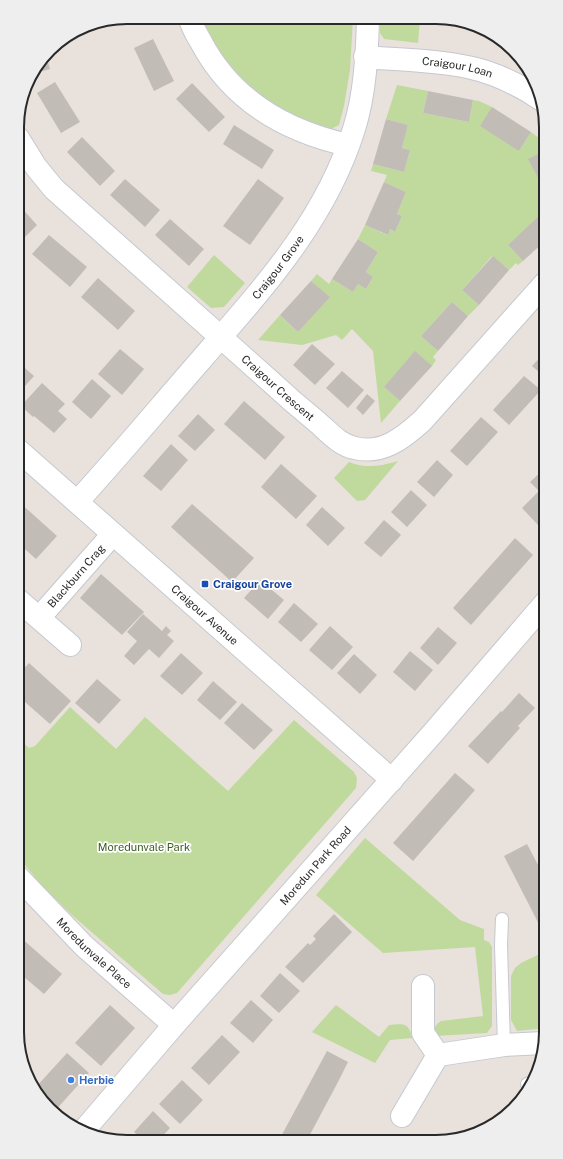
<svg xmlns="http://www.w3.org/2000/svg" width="563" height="1159" font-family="'Public Sans',sans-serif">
<rect width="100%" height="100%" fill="#e9e1dc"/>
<!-- green -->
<g fill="#c0da9e">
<polygon points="197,17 353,18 350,70 344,106 339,125 329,130 317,129 271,107 221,59"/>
<polygon points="380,19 438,19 438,21 420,19 418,43 384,39 380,33"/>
<polygon points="397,85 428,91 423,113 469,122 473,100 479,101 492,107 519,151 531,132 543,141 546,150 529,159 546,193 546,218 542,214 508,245 523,261 518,265 516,263 509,270 492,256 462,290 479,305 468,316 452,302 421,336 438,351 433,357 436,360 432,366 384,387 400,401 381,423 373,351 352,329 342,340 336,335 302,345 258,340 280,315 298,332 329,297 311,281 317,274 329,284 332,279 353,292 358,284 366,289 373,277 366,272 378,252 358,239 365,225 387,235 390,229 395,232 402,216 397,214 406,192 384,182 387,175 371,171 373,164 404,172 410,150 402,148 408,125 386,119"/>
<polygon points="214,255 245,283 224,307 211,308 187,287"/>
<path d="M 398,461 L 365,500 L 357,501 L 334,478 L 349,462 C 367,469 380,466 398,461 Z"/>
<polygon points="70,707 116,749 145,717 228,791 294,720 354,772 357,778 356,788 177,993 170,995 163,994 73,916 42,886 17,855 17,737 29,748 35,746"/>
<polygon points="365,838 460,920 484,929 484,940 489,942 492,947 492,1026 487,1033 435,1036 434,1029 437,1024 441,1021 483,1016 475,947 383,953 316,895"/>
<polygon points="546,951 546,1028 517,1031 511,1020 511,976 515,968 521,963"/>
<path d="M 336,1005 L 379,1037 L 389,1025 C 403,1024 409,1022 412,1038 L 390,1040 L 375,1063 L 312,1032 Z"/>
</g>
<!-- building -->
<g fill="#c2bcb7">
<polygon points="127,17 146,17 146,20 125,24 124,18"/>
<polygon points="438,19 457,19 469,25 438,21"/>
<polygon points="153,39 174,81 154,91 134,48"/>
<polygon points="46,55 50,69 32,74"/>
<polygon points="55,82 80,122 61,133 37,93"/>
<polygon points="192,83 225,117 209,132 176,99"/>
<polygon points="428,91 473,100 469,122 423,113"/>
<polygon points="492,107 531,132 519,151 480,126"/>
<polygon points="386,119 408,125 402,148 410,150 404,172 373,164"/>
<polygon points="234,125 274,150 262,169 223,144"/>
<polygon points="82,137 115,171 100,186 67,152"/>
<polygon points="546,150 546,193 528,159"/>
<polygon points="125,179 160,210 145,227 110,195"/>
<polygon points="258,179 284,198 250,245 223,226"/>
<polygon points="384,182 406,192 397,214 402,216 395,232 390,229 388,235 365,225"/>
<polygon points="18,204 37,225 19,243 18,241"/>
<polygon points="542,213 546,218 546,240 523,261 508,245"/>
<polygon points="170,219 204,249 189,266 155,235"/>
<polygon points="49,235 87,267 70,287 32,254"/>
<polygon points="358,239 378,252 366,272 373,277 366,289 358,284 353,292 332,279"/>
<polygon points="493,256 509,270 479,305 462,290"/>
<polygon points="98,278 135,311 118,330 81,297"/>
<polygon points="311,281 330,297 298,332 280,315"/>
<polygon points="452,302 468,316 438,351 421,336"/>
<polygon points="312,344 335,364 315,385 293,365"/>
<polygon points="120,349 144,369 122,395 98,374"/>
<polygon points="415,351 432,366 400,401 384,387"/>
<polygon points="546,351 546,378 532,366"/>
<polygon points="18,362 34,376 18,394"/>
<polygon points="342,371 364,390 348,408 326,388"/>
<polygon points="524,376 541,390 509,425 493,410"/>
<polygon points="92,379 111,396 91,419 72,402"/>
<polygon points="42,383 65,404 58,411 67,419 54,433 34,416 33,417 21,406"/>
<polygon points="367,394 375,401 363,415 356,408"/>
<polygon points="244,401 285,437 265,460 224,424"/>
<polygon points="198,414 215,430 195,451 178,436"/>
<polygon points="481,417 498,432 467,466 450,451"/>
<polygon points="171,444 188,460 161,491 143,476"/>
<polygon points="437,460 453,475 434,497 417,482"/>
<polygon points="281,464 317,496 296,519 261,487"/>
<polygon points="543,470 546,473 546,518 538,525 522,508 539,491 530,482"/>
<polygon points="411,490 427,505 407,527 391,512"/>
<polygon points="18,501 57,536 36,559 17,542"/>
<polygon points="192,504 254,558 232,582 171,527"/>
<polygon points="322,507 345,528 328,546 306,525"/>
<polygon points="384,520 401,535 381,557 364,543"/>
<polygon points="515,538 533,555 471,625 453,608"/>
<polygon points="101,574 144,612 122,635 80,598"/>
<polygon points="260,580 284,600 268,619 244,598"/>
<polygon points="294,603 318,624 301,642 278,622"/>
<polygon points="143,614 162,631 166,626 171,631 167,635 174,641 159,658 149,649 134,665 124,656 137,641 127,632"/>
<polygon points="330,626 353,647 332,670 309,650"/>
<polygon points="438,627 457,643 438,665 420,648"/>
<polygon points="410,651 433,670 415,691 393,672"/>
<polygon points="181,653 203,673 182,695 160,676"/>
<polygon points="354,654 377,675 360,694 337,673"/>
<polygon points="29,663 71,701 50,724 17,695 17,676"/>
<polygon points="97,679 121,700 99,724 75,703"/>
<polygon points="213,681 237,702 220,720 197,700"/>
<polygon points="519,693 535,708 518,726 520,728 488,764 468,746 501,711 502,712"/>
<polygon points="242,703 273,730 254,750 224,723"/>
<polygon points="455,773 475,790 413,861 393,843"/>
<polygon points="527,844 546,880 546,938 504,856"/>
<polygon points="334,914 352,932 303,983 285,967 308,943 310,945 316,939 313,936"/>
<polygon points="19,936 62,974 44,994 17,971 17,938"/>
<polygon points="280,973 300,991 279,1013 260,996"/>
<polygon points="251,1000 273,1020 253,1043 230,1023"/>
<polygon points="110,1005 135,1028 101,1066 75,1043"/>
<polygon points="222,1035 240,1052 209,1085 191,1068"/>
<polygon points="327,1051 348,1062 338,1082 306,1142 278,1142"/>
<polygon points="67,1053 89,1073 53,1113 36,1087"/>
<polygon points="182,1080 203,1100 180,1124 159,1104"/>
<polygon points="153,1111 170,1128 158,1141 144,1141 134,1132"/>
</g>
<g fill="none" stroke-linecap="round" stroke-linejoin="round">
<defs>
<g id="lane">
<polyline points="502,919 501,945 504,1045"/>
<polyline points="527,1084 529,1083"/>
</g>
<g id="street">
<path d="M 189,17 C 192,26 196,34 201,42 C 232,101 285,131 348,145"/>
<path id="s1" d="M 365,57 C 400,60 438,60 472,68 C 498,74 521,86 542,100"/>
<path id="s2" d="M 18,138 L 36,167 L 54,189 C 126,253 198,317 270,381 C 285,395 300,408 316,421 C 328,431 339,445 355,448 C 382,455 403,438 422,421 L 546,282"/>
<path id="s3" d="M 18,450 L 392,780"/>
<path id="s4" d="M 77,502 C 119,456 159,408 200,361 C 262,289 325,222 354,129 C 365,94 367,55 368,19"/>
<polyline points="17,599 70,645"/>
<path id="s5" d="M 39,618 L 113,534"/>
<path id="s6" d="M 17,876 L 84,946 L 174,1025"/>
<polyline points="438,1055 504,1045 544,1043"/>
<polyline points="402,1116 438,1055 423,1033 423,986"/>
<path id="s7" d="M 85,1129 L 174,1025 L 433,733 L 546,602"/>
</g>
</defs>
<!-- lane casing -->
<use href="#lane" stroke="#c4c9d1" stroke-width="14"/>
<!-- street casing -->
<use href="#street" stroke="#c4c9d1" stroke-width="24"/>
<!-- lane -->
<use href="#lane" stroke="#fff" stroke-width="12"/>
<!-- street -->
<use href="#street" stroke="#fff" stroke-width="22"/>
</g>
<!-- markers -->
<rect fill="#1a4fb4" stroke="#fff" stroke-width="1.5" x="201" y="580" width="8" height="8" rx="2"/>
<circle fill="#3f7fe0" stroke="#fff" stroke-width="1.5" cx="71" cy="1080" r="4"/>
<g text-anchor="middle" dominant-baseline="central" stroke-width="3.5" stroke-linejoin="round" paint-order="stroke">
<!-- street labels -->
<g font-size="11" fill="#292929" stroke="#fff">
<text stroke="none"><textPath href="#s1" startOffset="93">Craigour Loan</textPath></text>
<text stroke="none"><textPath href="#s4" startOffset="309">Craigour Grove</textPath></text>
<text stroke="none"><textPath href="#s2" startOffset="362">Craigour Crescent</textPath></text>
<text stroke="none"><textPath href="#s5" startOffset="56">Blackburn Crag</textPath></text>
<text stroke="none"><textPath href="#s3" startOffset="249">Craigour Avenue</textPath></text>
<text stroke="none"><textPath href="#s7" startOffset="350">Moredun Park Road</textPath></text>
<text stroke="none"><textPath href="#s6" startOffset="109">Moredunvale Place</textPath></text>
</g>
<!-- transit labels -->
<g font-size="11" font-weight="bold" fill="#164399" stroke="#fff" text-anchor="start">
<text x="213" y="584">Craigour Grove</text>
</g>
<!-- park labels -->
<g font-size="11" fill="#3b5d21" stroke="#fff">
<text x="144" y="847">Moredunvale Park</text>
</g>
<!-- shop labels -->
<g font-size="11" font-weight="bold" fill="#366cbe" stroke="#fff" text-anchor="start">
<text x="79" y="1080">Herbie</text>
</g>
</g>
<!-- crop -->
<path d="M0 0H563V1159H0ZM127 24H436A103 103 0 0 1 539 127V1032A103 103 0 0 1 436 1135H127A103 103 0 0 1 24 1032V127A103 103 0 0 1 127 24Z" fill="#eee" fill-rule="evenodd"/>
<path fill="none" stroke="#292929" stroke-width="2" d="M127 24H436A103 103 0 0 1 539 127V1032A103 103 0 0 1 436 1135H127A103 103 0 0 1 24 1032V127A103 103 0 0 1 127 24Z"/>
</svg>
